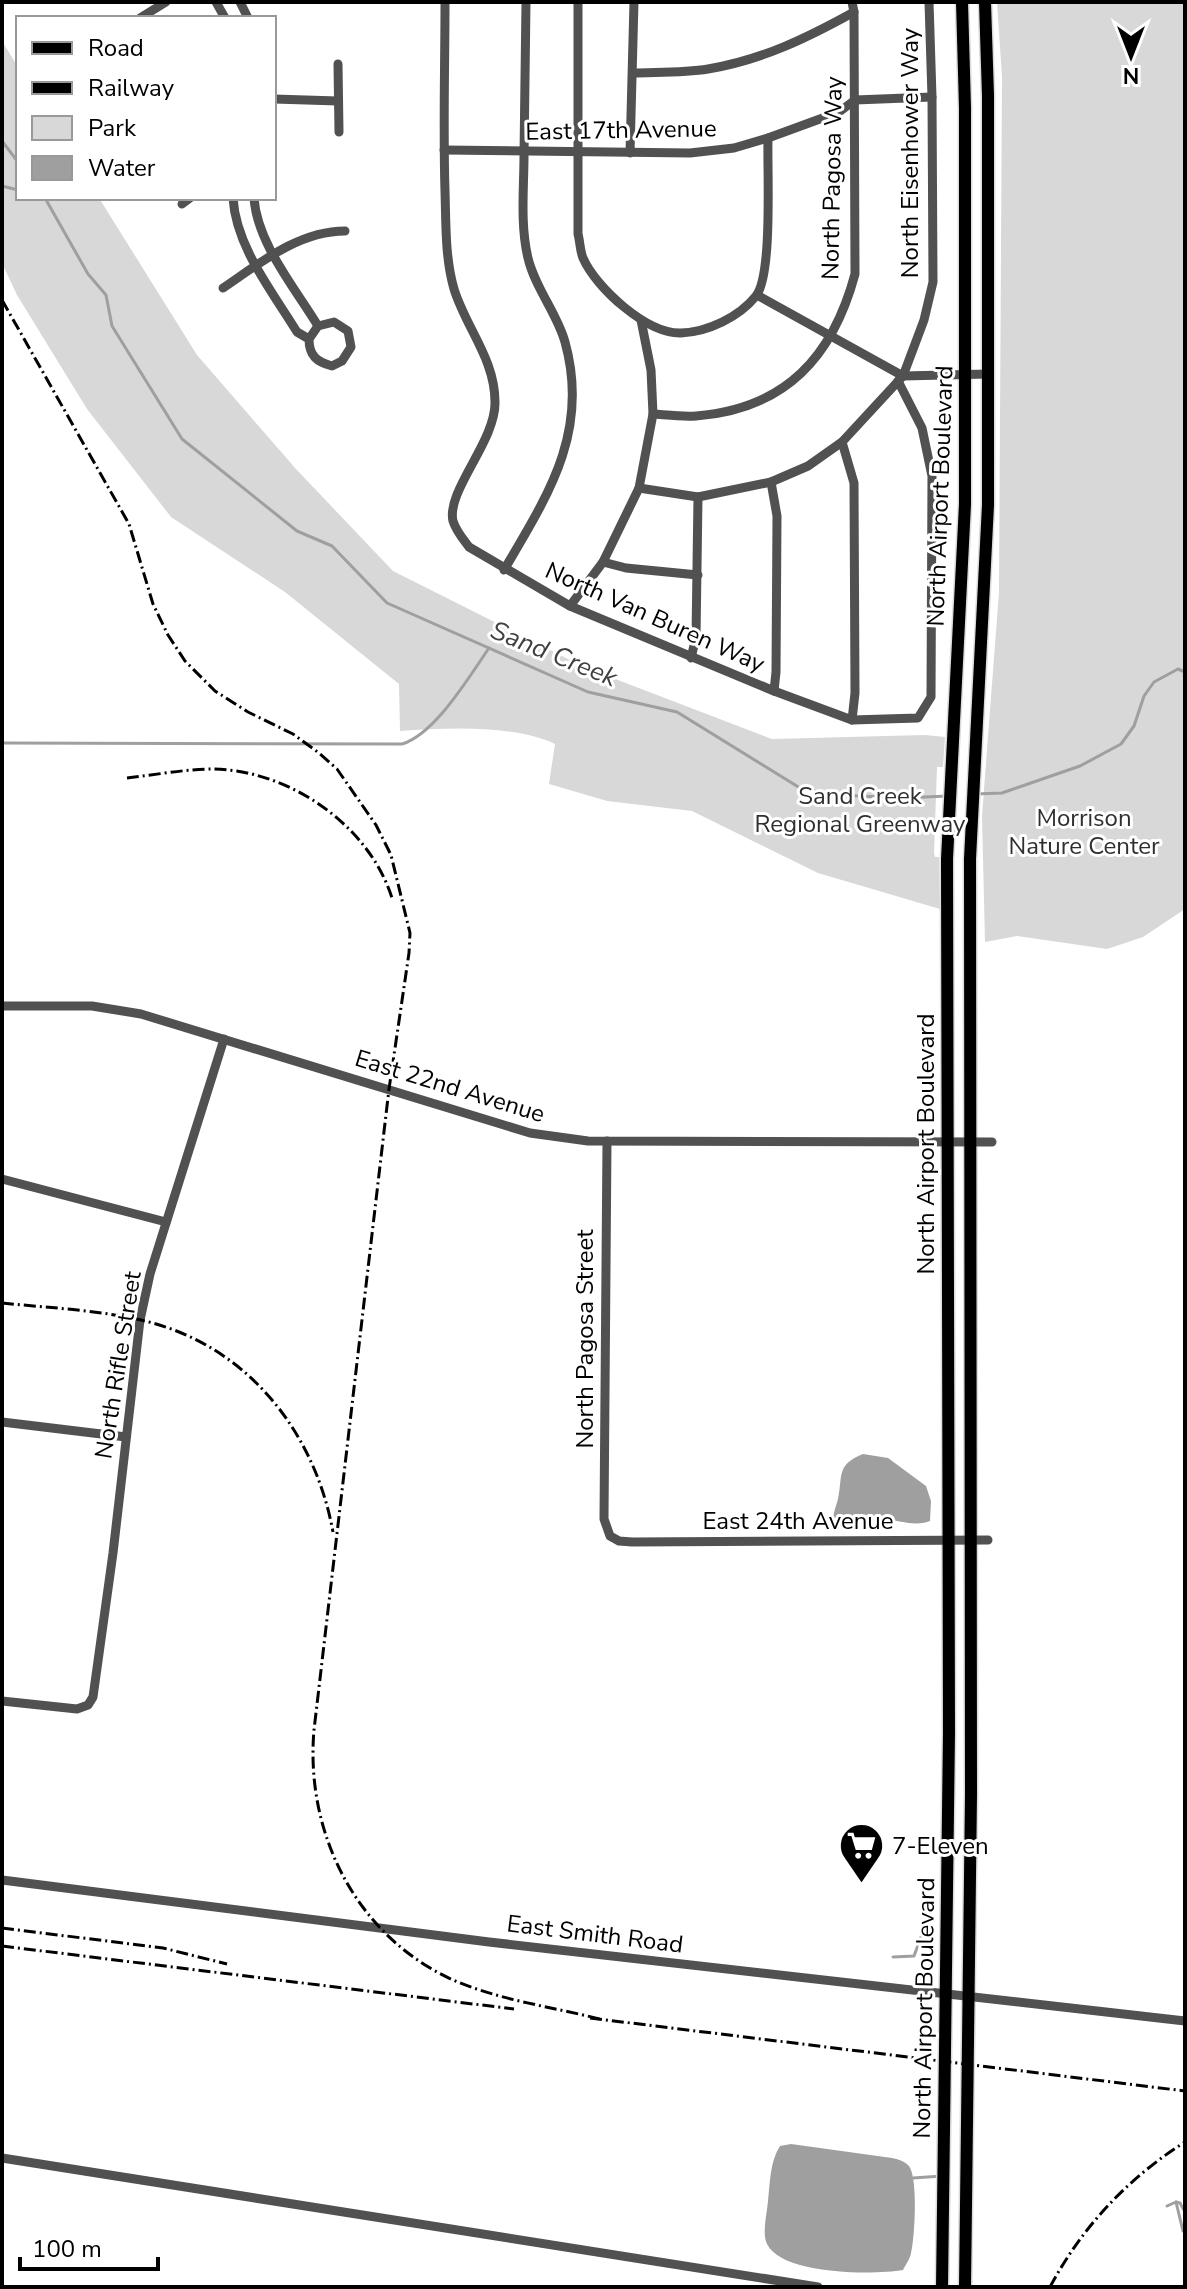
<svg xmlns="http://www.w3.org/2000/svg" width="1187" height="2289" font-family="'Nunito Sans',sans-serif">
<rect width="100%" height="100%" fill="#fff"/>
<!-- green -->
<g fill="#d8d8d8">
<polygon points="997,2 1185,2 1185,909 1143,937 1107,949 1017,936 985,942 982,816 999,592 1002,77"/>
<path d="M 2,41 L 18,67 L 18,198 L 99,198 L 197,355 L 296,469 L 393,571 L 584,667 L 772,739 L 925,735 L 945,737 L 943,767 L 937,767 L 934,853 L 935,857 L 939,857 L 940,909 L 818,873 L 692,811 L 607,801 L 549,784 L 555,744 C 511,724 448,728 400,731 L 399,684 L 285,592 L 171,517 L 87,409 L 17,295 L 2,263 Z"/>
</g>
<!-- water -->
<g fill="#9f9f9f">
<path d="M 863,1454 L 888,1458 L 926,1486 L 931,1501 L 930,1521 C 914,1527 901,1520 885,1520 C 868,1519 850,1523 833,1518 C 834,1511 836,1506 838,1499 C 843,1475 836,1465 863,1454 Z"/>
<path d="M 791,2144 L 892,2158 C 898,2159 904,2161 909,2166 C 918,2178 915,2237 911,2253 C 910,2259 906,2264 903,2270 C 873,2275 782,2275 767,2244 C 762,2233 767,2213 768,2201 C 770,2183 770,2161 780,2146 Z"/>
</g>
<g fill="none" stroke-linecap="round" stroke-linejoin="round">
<!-- stream -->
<g stroke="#9f9f9f" stroke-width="3">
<polyline points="2,141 18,162"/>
<polyline points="2,186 18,190"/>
<polyline points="45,198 88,274 106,295 112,326 182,439 297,531 332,546 387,603 588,692 677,712 800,788 837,795 903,798 948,796"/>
<path d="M 2,743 L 402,744 C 435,734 469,677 489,648"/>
<polyline points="975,794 1002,793 1080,766 1121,744 1134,726 1144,696 1154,682 1178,669 1185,672"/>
<polyline points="893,1957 914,1956 921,1937"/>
<polyline points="913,2178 942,2176"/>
<polyline points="1176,2202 1183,2231"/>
<polyline points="1167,2206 1176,2202 1180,2203 1185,2212"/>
</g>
<defs>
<g id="major">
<polyline points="942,2287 949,1732 947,859 965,504 965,108 962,2"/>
<polyline points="965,2287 971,1794 970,859 988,505 988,96 985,2"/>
</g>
</defs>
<!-- major casing -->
<use href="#major" stroke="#dbdbdb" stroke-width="15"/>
<!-- minor -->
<g stroke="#515151" stroke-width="9">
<polyline points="216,2 225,18"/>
<polyline points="240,2 248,18"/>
<path d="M 445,2 C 445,65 443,128 445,191 C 446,223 445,258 454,289 C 466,328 495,359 495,402 C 496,441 446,491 453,521 C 456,531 463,539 469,547 L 570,606 L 774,691 L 852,720 L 918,718 L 931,697 L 932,476 L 922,428 L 898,381"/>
<path d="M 578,2 L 578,234 C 580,241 580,251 583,258 C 596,288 647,334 681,333 C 708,332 739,317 756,296 C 773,274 767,170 768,138"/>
<polyline points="140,18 166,2"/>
<polyline points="338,64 339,132"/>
<path d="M 633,73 C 658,72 684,73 708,69 C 762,60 807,38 854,12"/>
<polyline points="274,99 338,101"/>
<polyline points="444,150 690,153 734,148 768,138 839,112 855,100 932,97"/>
<polyline points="630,153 634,2"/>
<path d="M 233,198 C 236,247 272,291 297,332 L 309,339 C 309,356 317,362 332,366 L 342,361 L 351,347 L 348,331 L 334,322 L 318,326 L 309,339"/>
<path d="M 254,198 C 257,243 295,288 318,326"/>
<polyline points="182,204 190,198"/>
<path d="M 223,288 C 260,263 299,231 345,231"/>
<polyline points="757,295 903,376 988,374"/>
<path d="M 653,414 C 667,415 682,417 696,416 C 786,409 833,356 855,274 L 854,12 L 852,2"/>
<polyline points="842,442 854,483 855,693 852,720"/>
<polyline points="771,482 777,516 776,672 774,691"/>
<polyline points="639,488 698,497 771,482 808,466 842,442 903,376 924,320 933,282 932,97 929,2"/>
<polyline points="603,562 626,568 698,575"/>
<path d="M 504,570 C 548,495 590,432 565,342 C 557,313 535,288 528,258 C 520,225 524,188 524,155 C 525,104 525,53 526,2"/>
<polyline points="570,606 603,562 639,488 653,414 651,370 641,320"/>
<polyline points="691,658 696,637 698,497"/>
<polyline points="2,1006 92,1006 141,1014 530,1133 588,1141 992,1142"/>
<polyline points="607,1141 604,1519 610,1536 619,1541 632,1542 988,1540"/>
<polyline points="2,1179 166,1222"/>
<polyline points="2,1422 126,1437"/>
<polyline points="2,1701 77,1709 88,1705 93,1697 113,1553 140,1320 150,1274 224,1039"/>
<polyline points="2,1880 489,1942 1185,2021"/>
<polyline points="2,2158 818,2287"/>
</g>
<!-- major -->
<use href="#major" stroke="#000" stroke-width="12"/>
<!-- rail -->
<g stroke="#000" stroke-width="3" stroke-dasharray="12 4 2 4" stroke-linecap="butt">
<path d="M 2,300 L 129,524 L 153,604 L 168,635 L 185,661 L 215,691 L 248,712 L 293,734 L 319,753 L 337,769 L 376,825 L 391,855 L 410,933 L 409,953 L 389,1089 L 314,1730 C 305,1833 356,1936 453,1980 C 499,2000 552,2007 600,2019"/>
<path d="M 127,778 C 155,775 185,769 213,769 C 289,770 369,825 392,898"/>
<path d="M 2,1303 C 50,1308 102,1310 149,1322 C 249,1348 315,1433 333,1532"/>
<polyline points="2,1928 163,1948 227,1964"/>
<polyline points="2,1946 514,2009"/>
<polyline points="590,2018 1185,2091"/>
<path d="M 1050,2287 C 1082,2227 1128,2178 1185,2142"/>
</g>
</g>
<!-- icons -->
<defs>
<symbol id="supermarket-pin" viewBox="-11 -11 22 30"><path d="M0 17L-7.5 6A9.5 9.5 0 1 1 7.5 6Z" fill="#000" stroke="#fff"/><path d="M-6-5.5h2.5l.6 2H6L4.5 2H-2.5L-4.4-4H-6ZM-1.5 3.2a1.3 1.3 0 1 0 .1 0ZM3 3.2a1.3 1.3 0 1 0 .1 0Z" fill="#fff"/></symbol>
</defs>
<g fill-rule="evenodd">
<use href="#supermarket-pin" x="836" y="1820" width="51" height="69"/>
</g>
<g text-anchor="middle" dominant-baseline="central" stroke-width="6" stroke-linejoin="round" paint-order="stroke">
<!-- street labels -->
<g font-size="24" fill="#000" stroke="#fff">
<text transform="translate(621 130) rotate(-1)">East 17th Avenue</text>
<text transform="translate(910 153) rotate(-90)">North Eisenhower Way</text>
<text transform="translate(832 178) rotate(-89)">North Pagosa Way</text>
<text transform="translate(940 496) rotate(-88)">North Airport Boulevard</text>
<text transform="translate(655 617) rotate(24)">North Van Buren Way</text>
<text transform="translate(450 1086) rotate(17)">East 22nd Avenue</text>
<text transform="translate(926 1144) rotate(-90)">North Airport Boulevard</text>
<text transform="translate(585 1339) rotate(-90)">North Pagosa Street</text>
<text transform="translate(118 1365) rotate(-81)">North Rifle Street</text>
<text x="798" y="1521">East 24th Avenue</text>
<text transform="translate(595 1934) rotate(7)">East Smith Road</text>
<text transform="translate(924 2008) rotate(-89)">North Airport Boulevard</text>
</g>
<!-- park labels -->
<g font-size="24" fill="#2f2f2f" stroke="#fff">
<text x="860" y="796">Sand Creek<tspan x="860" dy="28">Regional Greenway</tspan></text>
<text x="1084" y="818">Morrison<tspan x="1084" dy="28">Nature Center</tspan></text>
</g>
<!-- poi labels -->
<g font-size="24" fill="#000" stroke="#fff" text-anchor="start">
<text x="892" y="1846">7-Eleven</text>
</g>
<!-- water labels -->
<g font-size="26" font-style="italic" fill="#404040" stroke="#fff">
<text transform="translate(554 654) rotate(22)">Sand Creek</text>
</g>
</g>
<!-- border -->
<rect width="1187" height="2289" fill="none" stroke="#000000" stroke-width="8"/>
<!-- legend -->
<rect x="16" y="16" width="260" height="184" fill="#ffffff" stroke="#999999" stroke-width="2"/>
<rect x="32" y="42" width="40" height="12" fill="#000000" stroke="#999999" stroke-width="2"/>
<text x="88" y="56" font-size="24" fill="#000000">Road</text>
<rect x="32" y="82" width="40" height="12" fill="#000000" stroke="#999999" stroke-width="2"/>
<text x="88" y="96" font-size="24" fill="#000000">Railway</text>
<rect x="32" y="116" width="40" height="24" fill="#d8d8d8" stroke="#999999" stroke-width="2"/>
<text x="88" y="136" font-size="24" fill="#000000">Park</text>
<rect x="32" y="156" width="40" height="24" fill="#9f9f9f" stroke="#999999" stroke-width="2"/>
<text x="88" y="176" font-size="24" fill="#000000">Water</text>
<!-- north arrow -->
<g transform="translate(1131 56) rotate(180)" stroke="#ffffff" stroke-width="6" paint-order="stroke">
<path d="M0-6L14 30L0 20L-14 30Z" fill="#000000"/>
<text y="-12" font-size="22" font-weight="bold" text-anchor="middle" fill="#000000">N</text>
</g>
<!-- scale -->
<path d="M20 2257v12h138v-12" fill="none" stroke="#000000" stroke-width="4"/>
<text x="32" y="2257" font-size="24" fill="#000000" stroke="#ffffff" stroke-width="6" paint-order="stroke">100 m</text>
</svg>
